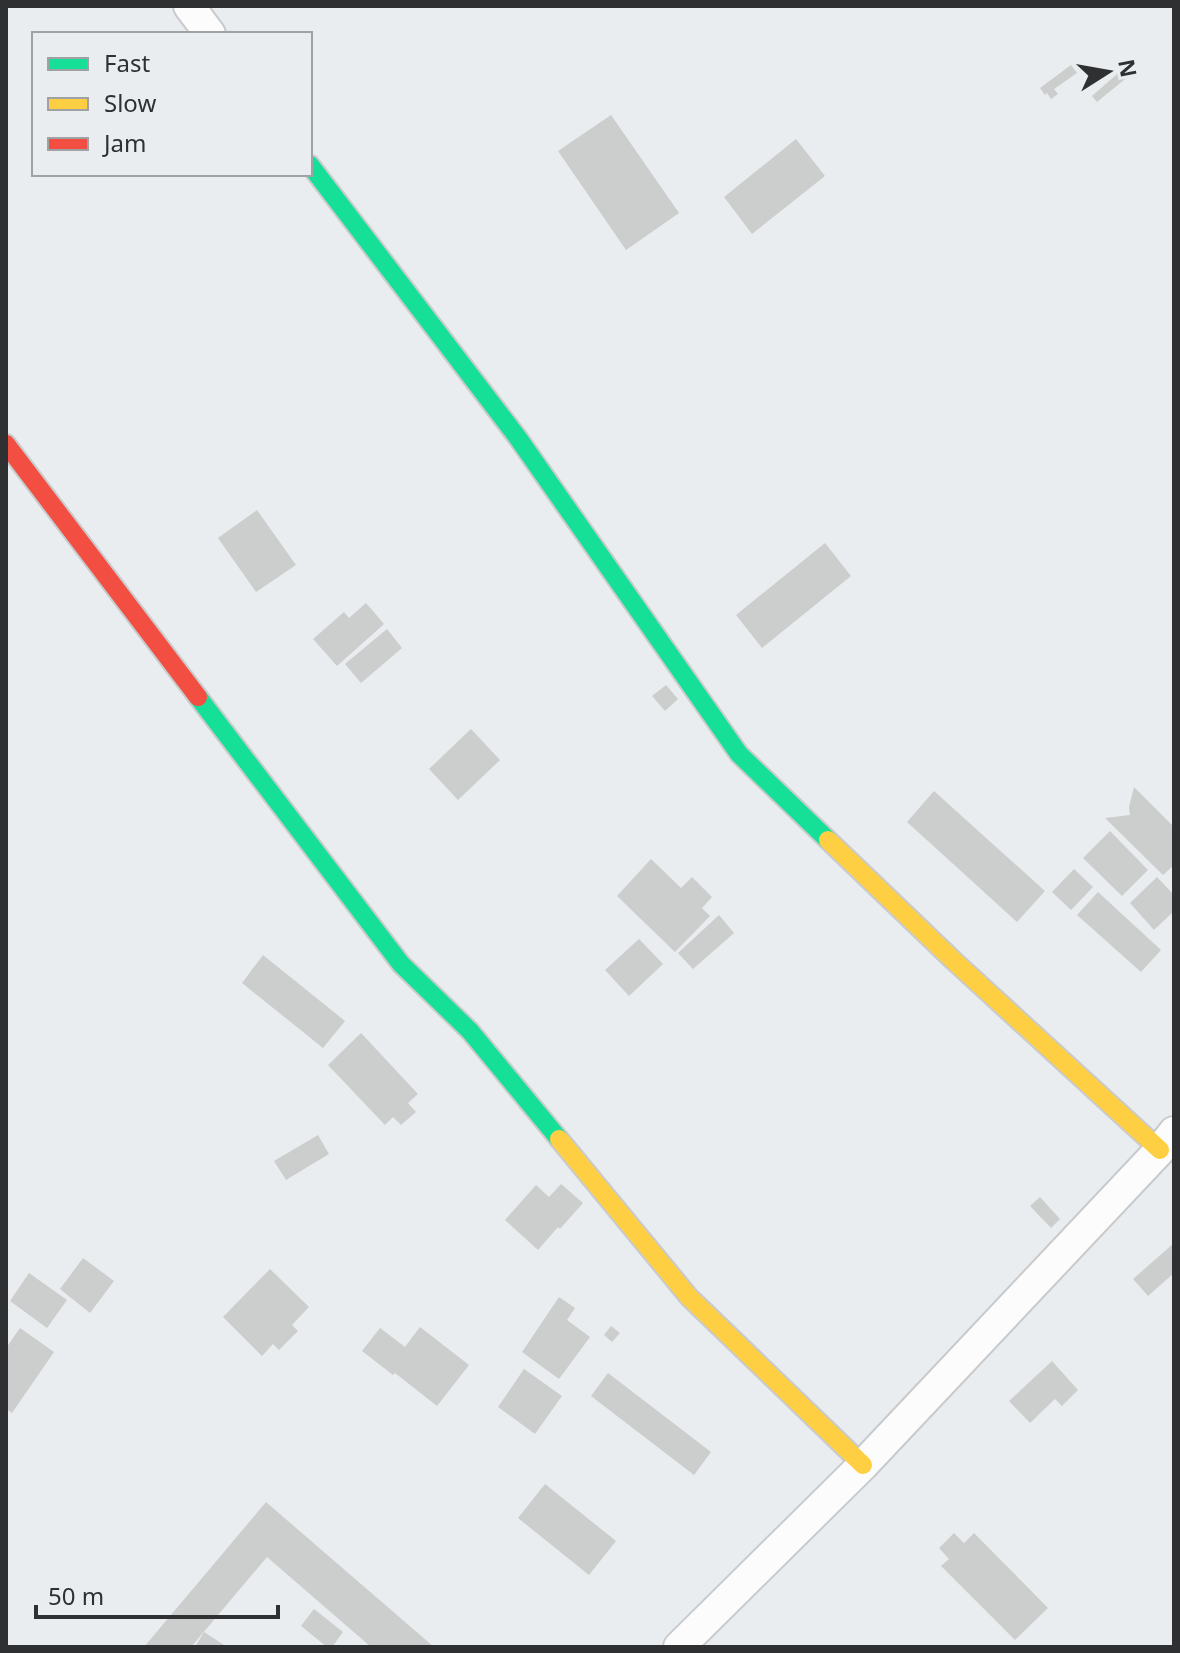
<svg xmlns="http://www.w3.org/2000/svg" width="1180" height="1653" font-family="'Noto Sans',sans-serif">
<rect width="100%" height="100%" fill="#eaedef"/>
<!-- building -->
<g fill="#cccdcd">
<polygon points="1071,65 1077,73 1054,89 1058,94 1051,99 1047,93 1045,95 1040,88"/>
<polygon points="1124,68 1130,75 1097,102 1092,96"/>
<polygon points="611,115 679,213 626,250 558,151"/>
<polygon points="796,139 825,176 752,234 724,197"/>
<polygon points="257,510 296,565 256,592 218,538"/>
<polygon points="825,543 851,576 762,648 736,615"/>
<polygon points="366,603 384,624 337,666 313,639 344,612 349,618"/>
<polygon points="387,629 402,648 361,683 345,664"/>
<polygon points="666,685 678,699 665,711 652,696"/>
<polygon points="471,729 500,760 458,800 429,769"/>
<polygon points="1134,787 1174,827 1174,865 1163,875 1105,818 1130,815 1129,807"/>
<polygon points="934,791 1045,891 1017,922 907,822"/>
<polygon points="1110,831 1148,870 1122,896 1083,858"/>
<polygon points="651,859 681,888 692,877 712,897 702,908 710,916 675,952 617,896"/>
<polygon points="1074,869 1093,887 1071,910 1052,892"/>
<polygon points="1157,877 1174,895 1174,911 1154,930 1130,903"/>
<polygon points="1098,892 1161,950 1141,972 1077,915"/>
<polygon points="719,915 734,933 693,969 678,953"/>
<polygon points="639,939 663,964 629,996 605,970"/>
<polygon points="263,955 345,1021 323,1048 242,983"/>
<polygon points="361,1033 418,1094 408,1103 416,1112 401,1125 393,1117 385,1125 328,1065"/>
<polygon points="318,1135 329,1154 286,1180 274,1161"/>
<polygon points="561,1184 583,1203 560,1229 558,1227 538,1250 505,1220 536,1185 549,1197"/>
<polygon points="1040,1197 1060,1219 1051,1228 1030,1206"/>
<polygon points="1174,1243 1174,1273 1148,1296 1133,1279"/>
<polygon points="83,1258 114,1281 90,1313 60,1289"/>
<polygon points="270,1269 309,1307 292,1325 298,1331 279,1350 273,1344 262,1356 223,1317"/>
<polygon points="29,1273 67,1300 47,1328 10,1301"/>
<polygon points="559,1297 575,1308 567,1320 590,1337 559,1379 522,1352"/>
<polygon points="611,1326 620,1333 612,1342 604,1335"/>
<polygon points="420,1327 469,1365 437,1406 395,1373 393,1375 362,1351 380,1328 405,1347"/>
<polygon points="20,1328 54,1352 12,1413 6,1409 6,1348"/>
<polygon points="1052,1361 1078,1390 1062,1406 1055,1399 1030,1423 1009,1401"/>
<polygon points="524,1369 562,1396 535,1434 498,1407"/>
<polygon points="608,1373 711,1452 694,1475 591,1396"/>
<polygon points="545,1484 616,1541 589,1575 518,1518"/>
<polygon points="266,1502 434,1647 371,1647 267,1557 191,1647 144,1647"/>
<polygon points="954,1533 964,1543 974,1533 1048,1608 1015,1640 941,1566 949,1559 939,1548"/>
<polygon points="314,1609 343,1632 332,1647 327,1647 301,1626"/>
<polygon points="204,1632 227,1647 195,1647"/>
</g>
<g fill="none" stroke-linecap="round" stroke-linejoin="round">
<defs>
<g id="street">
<polyline points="189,6 210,34"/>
<polyline points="679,1647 863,1465 1160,1150 1174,1132"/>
</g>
<g id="fast">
<polyline points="310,165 518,438 739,754 828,840"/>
<polyline points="198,697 401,964 470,1031 559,1139"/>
</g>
<g id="slow">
<polyline points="828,840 954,961 1160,1150"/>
<polyline points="559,1139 689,1297 863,1465"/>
</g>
<polyline id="jam" points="6,444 198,697"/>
</defs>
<!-- street casing -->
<use href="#street" stroke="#c8cacc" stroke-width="34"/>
<!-- fast casing -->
<use href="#fast" stroke="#c8cacc" stroke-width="22"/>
<!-- slow casing -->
<use href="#slow" stroke="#c8cacc" stroke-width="22"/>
<!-- jam casing -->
<use href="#jam" stroke="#c8cacc" stroke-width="22"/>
<!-- street -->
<use href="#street" stroke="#fcfcfd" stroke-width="30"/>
<!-- fast -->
<use href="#fast" stroke="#16e098" stroke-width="18"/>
<!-- slow -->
<use href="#slow" stroke="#ffcf43" stroke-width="18"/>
<!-- jam -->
<use href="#jam" stroke="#f24e42" stroke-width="18"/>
</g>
<!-- border -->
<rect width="1180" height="1653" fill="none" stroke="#2f3031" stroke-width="16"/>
<!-- legend -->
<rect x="32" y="32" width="280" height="144" fill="#e9edf0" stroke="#9fa1a4" stroke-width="2"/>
<rect x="48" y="58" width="40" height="12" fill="#16e098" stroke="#9fa1a4" stroke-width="2"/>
<text x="104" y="72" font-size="24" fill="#2f3031">Fast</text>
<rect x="48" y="98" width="40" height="12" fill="#ffcf43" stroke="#9fa1a4" stroke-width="2"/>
<text x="104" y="112" font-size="24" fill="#2f3031">Slow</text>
<rect x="48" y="138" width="40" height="12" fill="#f24e42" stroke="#9fa1a4" stroke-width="2"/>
<text x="104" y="152" font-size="24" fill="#2f3031">Jam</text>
<!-- north arrow -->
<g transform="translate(1108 72) rotate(79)" stroke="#e9edf0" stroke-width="6" paint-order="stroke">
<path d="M0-6L14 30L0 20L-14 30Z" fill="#2f3031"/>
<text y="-12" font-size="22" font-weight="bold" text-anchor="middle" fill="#2f3031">N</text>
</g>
<!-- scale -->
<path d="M36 1605v12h242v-12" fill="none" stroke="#2f3031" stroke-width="4"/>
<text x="48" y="1605" font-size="24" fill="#2f3031" stroke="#e9edf0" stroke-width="6" paint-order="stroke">50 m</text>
</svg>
